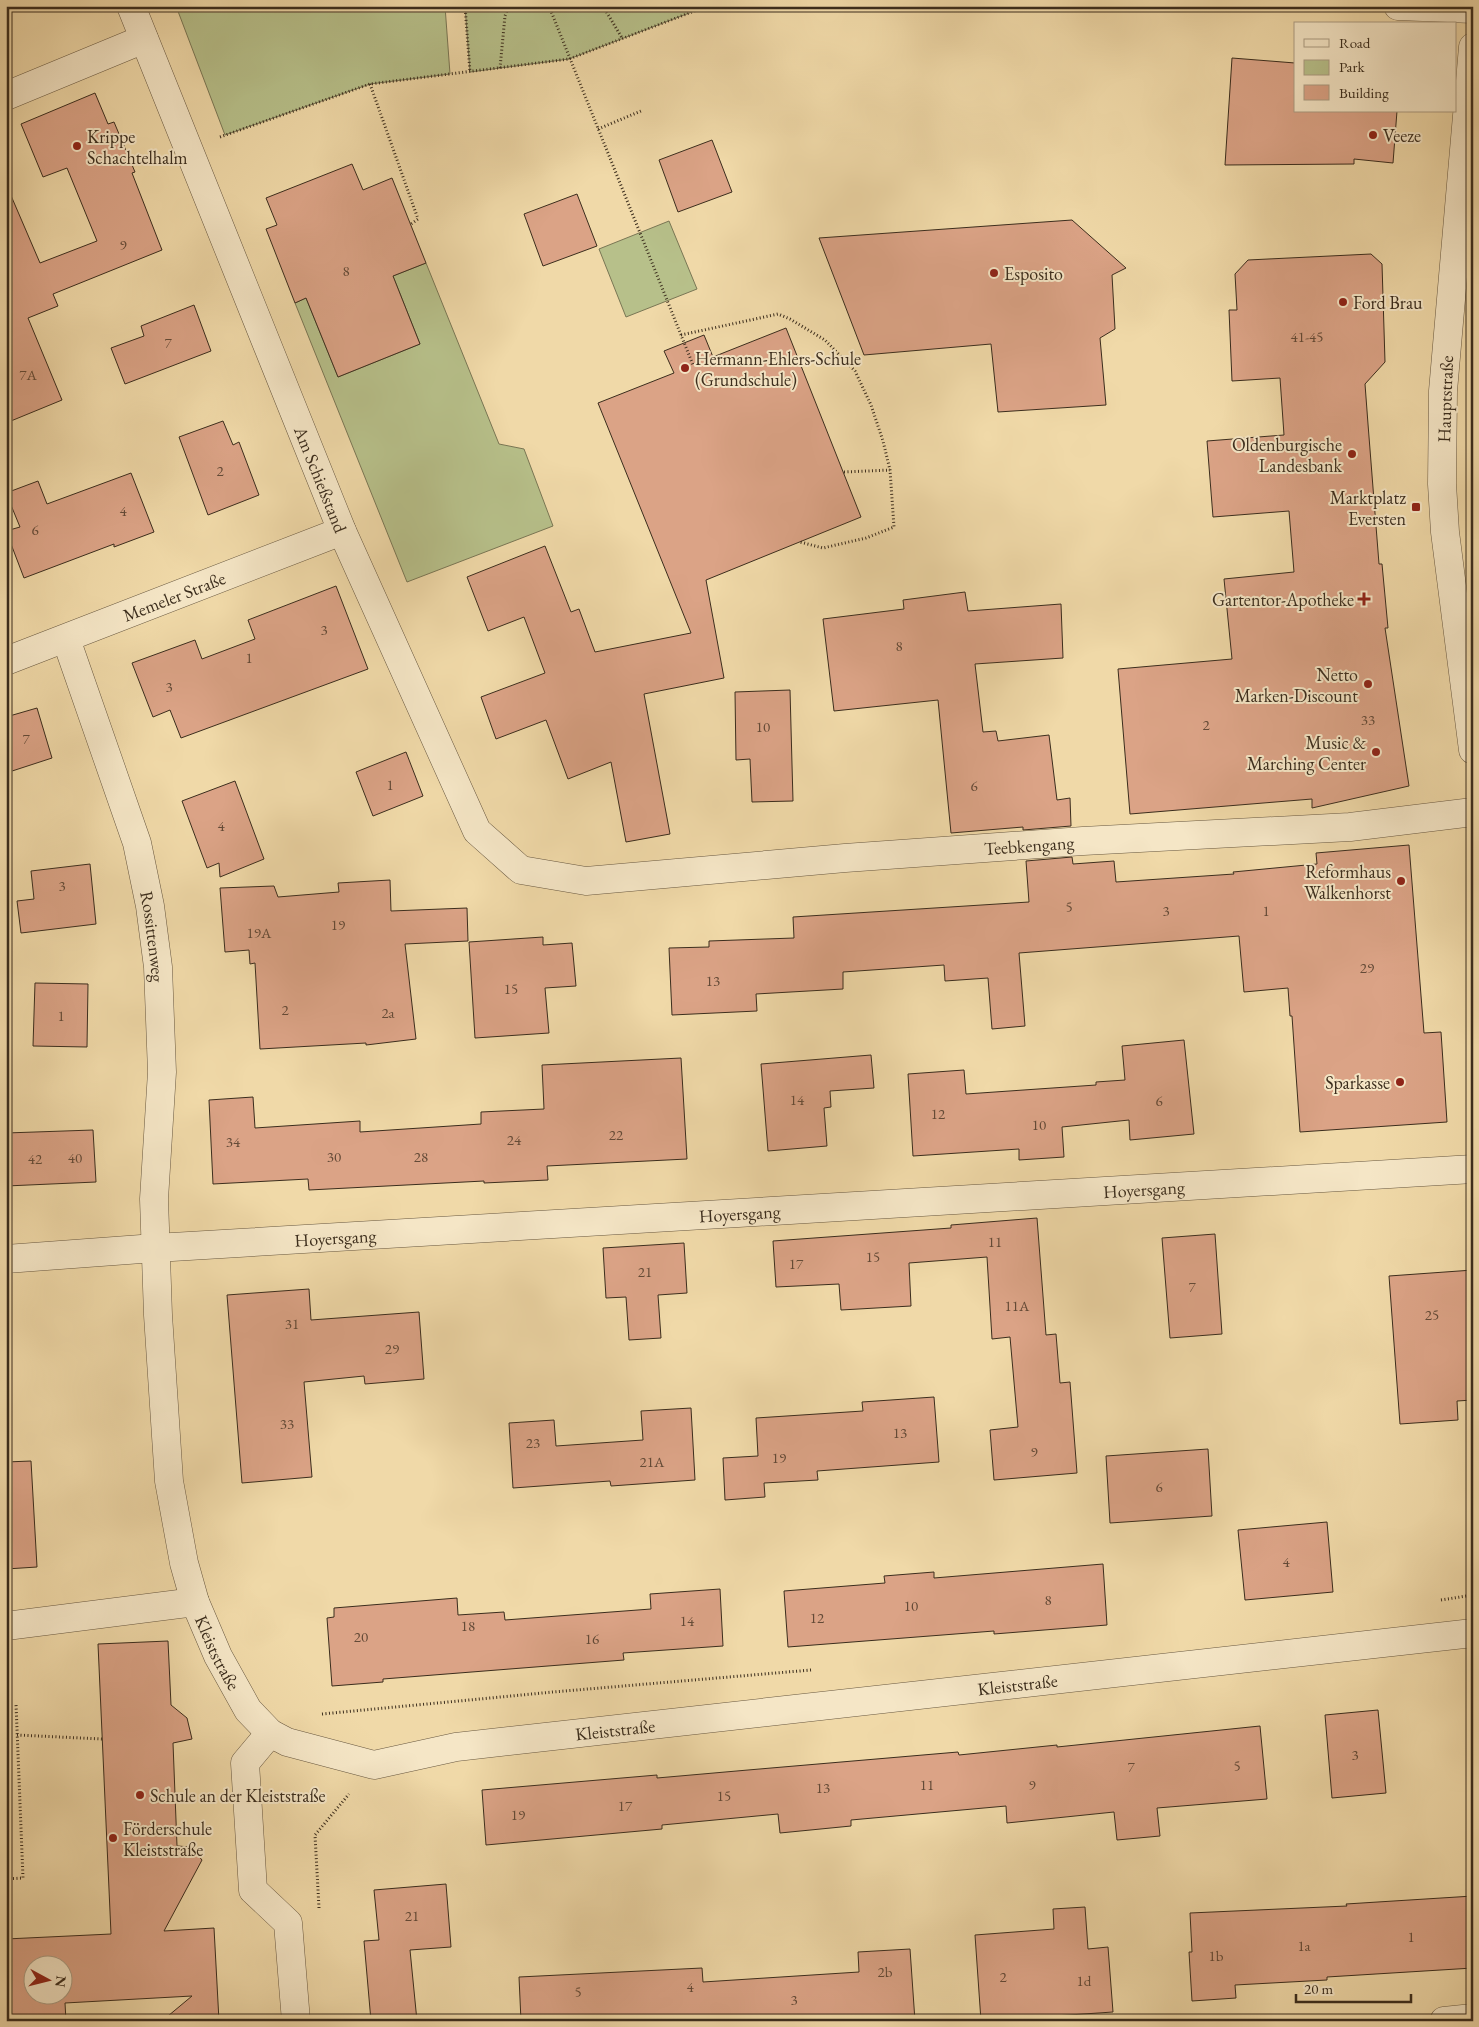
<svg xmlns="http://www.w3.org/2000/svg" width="1479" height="2027" font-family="'EB Garamond',serif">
<rect width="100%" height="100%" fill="#f0d9a8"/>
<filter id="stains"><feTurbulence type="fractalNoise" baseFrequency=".004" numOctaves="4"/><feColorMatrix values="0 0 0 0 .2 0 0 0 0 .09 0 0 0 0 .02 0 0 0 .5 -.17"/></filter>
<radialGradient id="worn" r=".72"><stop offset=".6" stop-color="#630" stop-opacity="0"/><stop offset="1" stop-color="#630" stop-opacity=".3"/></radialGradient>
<!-- green -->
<g fill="#b7c08a" stroke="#797654">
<polygon points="176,6 445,6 450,74 370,84 225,135"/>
<polygon points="465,6 696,6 697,10 569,59 470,72"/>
<polygon points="669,221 697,289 626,317 599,249"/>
<polygon points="426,263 499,444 524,449 553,526 407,582 295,303 306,298 338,377 420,344 393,276"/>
</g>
<!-- building -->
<g fill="#dba386" stroke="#3b2d1d" fill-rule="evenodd">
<polygon points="1232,58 1295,63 1295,111 1397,111 1393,163 1354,159 1354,164 1225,165"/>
<polygon points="95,93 108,124 114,122 135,172 132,173 162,250 53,294 58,306 28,318 62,400 6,423 6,184 40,263 97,241 67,168 43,177 21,124"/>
<polygon points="712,140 732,192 678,212 659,160"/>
<polygon points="352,164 363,190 392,178 426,263 393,276 420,344 338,377 306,298 295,303 266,229 277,225 266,198"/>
<polygon points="577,194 597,246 543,266 524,214"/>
<polygon points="1072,220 1126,268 1112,275 1115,329 1100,338 1106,405 998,412 991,344 864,355 819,238"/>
<polygon points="1371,254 1382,264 1385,362 1365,384 1368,424 1379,564 1382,564 1388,628 1385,628 1409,786 1312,808 1312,799 1130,814 1118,669 1232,659 1224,579 1294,572 1289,511 1213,517 1207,441 1284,435 1280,378 1232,381 1229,310 1237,310 1235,274 1248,260"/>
<polygon points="194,305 211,351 125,384 111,348 144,336 141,326"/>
<polygon points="786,328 861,517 706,580 724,678 644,694 670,834 626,842 611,762 568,779 546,720 496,739 481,697 545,673 524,617 488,631 467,577 545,546 571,612 579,609 595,652 691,633 598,403 674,373 664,351 704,335 713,357"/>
<polygon points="223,421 233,445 239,442 259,495 208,515 179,437"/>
<polygon points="131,473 154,532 114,547 114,544 24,578 6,531 20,527 6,493 38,481 47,504"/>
<polygon points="336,586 368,669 181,738 170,710 153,717 132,663 195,640 202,659 255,639 248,620"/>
<polygon points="965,592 968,611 1061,604 1063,658 975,664 983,732 996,731 998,741 1049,735 1057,800 1070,798 1071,826 1023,830 1023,827 951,833 938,700 834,711 823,619 904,609 903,600"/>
<polygon points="790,690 793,801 752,802 750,759 736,760 735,692"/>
<polygon points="37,708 52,758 6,773 6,717"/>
<polygon points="406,752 423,796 373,816 356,772"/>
<polygon points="235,781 264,859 220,877 219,863 207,868 182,801"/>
<polygon points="1409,845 1424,1033 1441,1032 1447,1122 1300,1132 1292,1016 1290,1016 1288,988 1244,992 1239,936 1019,953 1025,1026 992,1029 988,978 945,981 944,965 843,972 843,989 756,994 757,1011 672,1015 669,948 709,947 709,941 794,938 793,917 1029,902 1026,861 1072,857 1073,864 1114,861 1116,882 1234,874 1233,872 1317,864 1316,853"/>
<polygon points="90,864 96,924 21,933 17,901 34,899 31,871"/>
<polygon points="390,880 391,911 467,908 468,941 405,944 416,1039 366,1045 366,1043 260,1049 255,963 250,964 249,950 225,952 220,888 274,886 278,897 339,892 338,883"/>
<polygon points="543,937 543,945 572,943 576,986 545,988 549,1033 475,1038 469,942"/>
<polygon points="35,983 88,984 87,1047 33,1046"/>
<polygon points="1184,1040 1194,1134 1130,1140 1129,1120 1062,1127 1064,1157 1019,1160 1019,1149 913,1156 908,1074 964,1070 966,1094 1096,1085 1096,1082 1125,1080 1122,1046"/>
<polygon points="871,1055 874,1088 830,1091 831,1107 824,1108 827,1146 768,1151 761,1064"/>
<polygon points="681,1058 687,1159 547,1166 548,1180 484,1183 484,1181 309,1190 308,1179 213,1184 209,1100 253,1097 255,1128 360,1121 360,1132 481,1124 481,1112 544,1109 542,1065"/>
<polygon points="93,1130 96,1182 6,1186 6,1133"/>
<polygon points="1037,1218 1046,1335 1056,1334 1060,1383 1070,1382 1077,1473 994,1480 990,1430 1018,1427 1010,1337 992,1339 987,1257 909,1263 911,1306 841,1310 839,1284 776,1287 773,1241 951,1228 951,1225"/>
<polygon points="1215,1234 1222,1334 1170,1338 1162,1238"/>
<polygon points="684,1243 687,1293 658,1295 661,1338 629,1340 626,1297 606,1298 603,1248"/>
<polygon points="1473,1270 1473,1400 1457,1401 1458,1420 1400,1424 1389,1276"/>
<polygon points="309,1289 311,1320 419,1312 424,1379 365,1384 364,1376 304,1382 312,1477 242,1483 227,1295"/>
<polygon points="934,1397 939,1462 817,1471 818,1480 764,1483 765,1497 725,1500 723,1458 758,1456 756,1418 863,1411 862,1402"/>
<polygon points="691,1408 695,1480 611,1486 610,1481 513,1488 509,1423 554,1420 556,1446 643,1440 641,1411"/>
<polygon points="1208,1449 1212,1516 1110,1523 1106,1456"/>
<polygon points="31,1461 37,1567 6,1569 6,1462"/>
<polygon points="1327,1522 1333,1592 1245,1600 1238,1530"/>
<polygon points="1103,1564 1107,1625 994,1634 994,1631 788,1647 784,1591 885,1583 884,1576 934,1572 934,1578"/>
<polygon points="720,1589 723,1646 623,1653 624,1660 383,1679 383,1682 332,1686 327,1618 334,1617 334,1608 457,1598 458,1615 504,1612 505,1620 651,1609 650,1594"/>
<path d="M 168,1641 L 171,1705 L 187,1718 L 192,1739 L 173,1743 L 177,1846 L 191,1847 L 202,1860 L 164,1931 L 214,1928 L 219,2021 L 162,2021 L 192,1996 L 65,2003 L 66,2021 L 9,2021 L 6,1939 L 111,1934 L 98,1644 ZM 32,1964 L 62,1964 L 62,1994 L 32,1994 Z"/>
<polygon points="1378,1710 1386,1793 1332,1798 1325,1715"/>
<polygon points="1260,1726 1267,1799 1157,1808 1160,1836 1117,1840 1114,1812 1007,1823 1006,1806 851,1820 851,1826 780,1833 778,1814 662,1825 662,1829 486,1845 482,1790 657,1775 657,1778 748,1770 958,1752 959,1755 1057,1745 1057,1747"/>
<polygon points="446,1884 451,1947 410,1950 417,2021 371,2021 364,1941 379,1940 374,1890"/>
<polygon points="1473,1896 1473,1968 1327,1977 1327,1980 1235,1985 1236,1998 1192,2001 1189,1952 1192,1952 1190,1913 1347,1906 1346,1904"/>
<polygon points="1085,1907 1088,1949 1108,1947 1113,2012 981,2021 975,1935 1054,1929 1053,1909"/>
<polygon points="910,1949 915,2021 521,2021 519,1977 702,1968 703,1982 859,1972 858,1952"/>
</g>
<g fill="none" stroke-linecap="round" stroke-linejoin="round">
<defs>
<g id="minor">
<path id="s1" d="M 131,6 L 342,531 L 477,831 L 521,870 L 586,881 L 845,858 L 1083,841 L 1350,827 L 1473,812"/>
<polyline points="1398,6 1473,9"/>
<polyline points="1473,47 1443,391 1442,484 1445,532 1473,750"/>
<polyline points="6,96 144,39"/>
<path id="s2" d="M 66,639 L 137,843 L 150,906 L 158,967 L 162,1072 L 154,1199 L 158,1315 L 169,1481 L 184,1563 L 195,1602 L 218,1656 L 248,1710 L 270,1733 L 287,1742 L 374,1765 L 456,1747 L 1473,1633"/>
<path id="s3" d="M 6,661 L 342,531"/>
<path id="s4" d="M 6,1259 L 155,1248 L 1473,1169"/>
<polyline points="6,1626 195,1602"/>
<polyline points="270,1733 245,1763 253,1890 288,1923 296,2021"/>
<polyline points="1444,2021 1473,2018"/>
</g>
</defs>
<!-- minor casing -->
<use href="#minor" stroke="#685840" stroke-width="29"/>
<!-- path -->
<g stroke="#3b2d1d" stroke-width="3" stroke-dasharray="1 2.5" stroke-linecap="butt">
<polyline points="465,6 470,72"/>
<polyline points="549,6 693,365"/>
<polyline points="603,6 622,38"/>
<polyline points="500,68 505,16 509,6"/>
<polyline points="370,84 418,219 411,224"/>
<polyline points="598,129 641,111"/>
<polyline points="220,137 370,84 569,59 697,10 735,6"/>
<polyline points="681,335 778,314 790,319 825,340 855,371 871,405 883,441 890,470 894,527 866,538 823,548 800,542"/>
<polyline points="844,472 890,470"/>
<polyline points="1441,1600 1473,1595"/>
<polyline points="322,1714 553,1692 811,1670"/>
<polyline points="17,1735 102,1739"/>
<polyline points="6,1879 23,1878 16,1704"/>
<polyline points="319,1908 315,1835 349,1794"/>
</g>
<!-- minor -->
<use href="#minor" stroke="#f5e6c6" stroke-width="28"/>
</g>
<!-- markers -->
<g fill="#8f2418" stroke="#f5e6c6" stroke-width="2">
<circle cx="1373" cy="135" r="5"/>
<circle cx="77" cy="146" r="5"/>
<circle cx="994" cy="273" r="5"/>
<circle cx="1343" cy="302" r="5"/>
<circle cx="685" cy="368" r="5"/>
<circle cx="1352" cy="454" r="5"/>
<rect x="1411" y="502" width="10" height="10" rx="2.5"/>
<path d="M1361.5 591.5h5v5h5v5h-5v5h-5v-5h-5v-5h5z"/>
<circle cx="1368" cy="684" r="5"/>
<circle cx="1376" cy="752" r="5"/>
<circle cx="1401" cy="881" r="5"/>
<circle cx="1400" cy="1082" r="5"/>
<circle cx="140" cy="1795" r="5"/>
<circle cx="113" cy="1838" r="5"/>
</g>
<g text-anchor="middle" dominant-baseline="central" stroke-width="4" stroke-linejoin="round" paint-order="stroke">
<!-- number labels -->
<g font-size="15" fill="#634a37">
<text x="123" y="244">9</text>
<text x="346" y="270">8</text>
<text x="1307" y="336">41-45</text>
<text x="168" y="342">7</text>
<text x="28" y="374">7A</text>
<text x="220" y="470">2</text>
<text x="123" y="510">4</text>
<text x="35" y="529">6</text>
<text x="324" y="629">3</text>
<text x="899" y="645">8</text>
<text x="249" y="657">1</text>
<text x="169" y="686">3</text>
<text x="1368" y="719">33</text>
<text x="1206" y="724">2</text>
<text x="763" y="726">10</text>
<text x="26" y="738">7</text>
<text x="390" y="784">1</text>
<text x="974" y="785">6</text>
<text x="221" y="825">4</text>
<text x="62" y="885">3</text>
<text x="1069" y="906">5</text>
<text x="1166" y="910">3</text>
<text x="1266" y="910">1</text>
<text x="338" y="924">19</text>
<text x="259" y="932">19A</text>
<text x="1367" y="967">29</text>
<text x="713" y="980">13</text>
<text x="511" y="988">15</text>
<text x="285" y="1009">2</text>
<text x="388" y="1012">2a</text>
<text x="61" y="1015">1</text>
<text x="797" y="1099">14</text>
<text x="1159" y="1100">6</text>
<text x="938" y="1113">12</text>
<text x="1039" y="1124">10</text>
<text x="616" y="1134">22</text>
<text x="514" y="1139">24</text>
<text x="233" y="1141">34</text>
<text x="334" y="1156">30</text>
<text x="421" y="1156">28</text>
<text x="75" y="1157">40</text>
<text x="35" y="1158">42</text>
<text x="995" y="1241">11</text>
<text x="873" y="1256">15</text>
<text x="796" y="1263">17</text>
<text x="645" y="1271">21</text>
<text x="1192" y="1286">7</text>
<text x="1017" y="1305">11A</text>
<text x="1432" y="1314">25</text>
<text x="292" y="1323">31</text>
<text x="392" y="1348">29</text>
<text x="287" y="1423">33</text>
<text x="900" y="1432">13</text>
<text x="533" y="1442">23</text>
<text x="1034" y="1451">9</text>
<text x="779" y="1457">19</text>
<text x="652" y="1461">21A</text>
<text x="1159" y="1486">6</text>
<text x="1286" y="1561">4</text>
<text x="1048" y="1599">8</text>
<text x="911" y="1605">10</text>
<text x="817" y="1617">12</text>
<text x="687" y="1620">14</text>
<text x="468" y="1625">18</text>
<text x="361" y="1636">20</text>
<text x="592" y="1638">16</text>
<text x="1355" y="1754">3</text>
<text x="1237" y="1765">5</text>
<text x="1131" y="1766">7</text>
<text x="927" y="1784">11</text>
<text x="1032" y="1784">9</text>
<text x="823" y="1787">13</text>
<text x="724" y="1795">15</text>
<text x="625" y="1805">17</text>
<text x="518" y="1814">19</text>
<text x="412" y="1915">21</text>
<text x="1411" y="1936">1</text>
<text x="1304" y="1945">1a</text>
<text x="1216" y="1955">1b</text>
<text x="885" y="1971">2b</text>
<text x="1003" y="1976">2</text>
<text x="1084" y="1980">1d</text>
<text x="690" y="1986">4</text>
<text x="578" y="1991">5</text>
<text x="794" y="1999">3</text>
</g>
<!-- poi labels -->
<g font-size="18" fill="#3b2d1d" stroke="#f5e6c6" text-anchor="start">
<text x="1383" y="135">Veeze</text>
<text x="87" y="136">Krippe<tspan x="87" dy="21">Schachtelhalm</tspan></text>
<text x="1004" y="273">Esposito</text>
<text x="1353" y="302">Ford Brau</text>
<text x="695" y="358">Hermann-Ehlers-Schule<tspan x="695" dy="21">(Grundschule)</tspan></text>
<text x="1342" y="444" text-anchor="end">Oldenburgische<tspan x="1342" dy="21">Landesbank</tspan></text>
<text x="1406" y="497" text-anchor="end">Marktplatz<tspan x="1406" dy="21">Eversten</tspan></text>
<text x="1354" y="599" text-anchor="end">Gartentor-Apotheke</text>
<text x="1358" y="674" text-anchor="end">Netto<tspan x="1358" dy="21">Marken-Discount</tspan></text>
<text x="1366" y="742" text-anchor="end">Music &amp;<tspan x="1366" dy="21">Marching Center</tspan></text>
<text x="1391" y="871" text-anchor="end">Reformhaus<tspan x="1391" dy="21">Walkenhorst</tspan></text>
<text x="1390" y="1082" text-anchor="end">Sparkasse</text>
<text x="150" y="1795">Schule an der Kleiststraße</text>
<text x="123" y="1828">Förderschule<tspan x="123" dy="21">Kleiststraße</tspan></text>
</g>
<!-- street labels -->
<g font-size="18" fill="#3b2d1d" stroke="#f5e6c6">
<text transform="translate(1445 399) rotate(-88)">Hauptstraße</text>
<text stroke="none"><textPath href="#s1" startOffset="510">Am Schießstand</textPath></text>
<text stroke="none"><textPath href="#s3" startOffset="180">Memeler Straße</textPath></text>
<text stroke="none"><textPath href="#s1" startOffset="1464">Teebkengang</textPath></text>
<text stroke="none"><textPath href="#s2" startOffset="311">Rossittenweg</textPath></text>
<text stroke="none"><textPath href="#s4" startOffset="1140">Hoyersgang</textPath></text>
<text stroke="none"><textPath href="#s4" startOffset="735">Hoyersgang</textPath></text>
<text stroke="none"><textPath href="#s4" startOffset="330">Hoyersgang</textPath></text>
<text stroke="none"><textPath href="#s2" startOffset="1036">Kleiststraße</textPath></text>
<text stroke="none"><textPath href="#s2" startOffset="1891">Kleiststraße</textPath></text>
<text stroke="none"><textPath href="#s2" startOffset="1486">Kleiststraße</textPath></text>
</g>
</g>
<!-- margin -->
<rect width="1479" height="2027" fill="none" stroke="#f0d9a8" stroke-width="25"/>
<rect x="8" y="8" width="1464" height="2012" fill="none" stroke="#3b2d1d" stroke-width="2.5"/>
<rect x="12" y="12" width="1454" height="2002" fill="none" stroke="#3b2d1d"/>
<!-- legend -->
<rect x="1294" y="22" width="162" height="90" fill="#f5e6c6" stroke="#ab9c82"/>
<rect x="1304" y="39" width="25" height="8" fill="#f5e6c6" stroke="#ab9c82"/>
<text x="1339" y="48" font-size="15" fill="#3b2d1d">Road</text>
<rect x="1304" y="60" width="25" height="15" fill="#b7c08a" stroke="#ab9c82"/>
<text x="1339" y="72" font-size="15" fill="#3b2d1d">Park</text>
<rect x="1304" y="85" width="25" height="15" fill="#dba386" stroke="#ab9c82"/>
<text x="1339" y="98" font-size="15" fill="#3b2d1d">Building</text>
<!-- north arrow -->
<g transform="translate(48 1980) rotate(97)"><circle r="24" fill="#f5e6c6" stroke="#ab9c82"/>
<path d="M0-4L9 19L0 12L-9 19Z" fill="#8f2418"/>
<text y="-8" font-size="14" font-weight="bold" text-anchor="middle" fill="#3b2d1d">N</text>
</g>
<!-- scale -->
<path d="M1296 1994v8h115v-8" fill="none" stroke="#3b2d1d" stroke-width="2.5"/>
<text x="1304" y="1994" font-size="15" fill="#3b2d1d" stroke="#f5e6c6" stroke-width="4" paint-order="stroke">20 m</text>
<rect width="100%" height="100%" filter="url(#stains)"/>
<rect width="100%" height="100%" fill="url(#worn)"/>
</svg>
